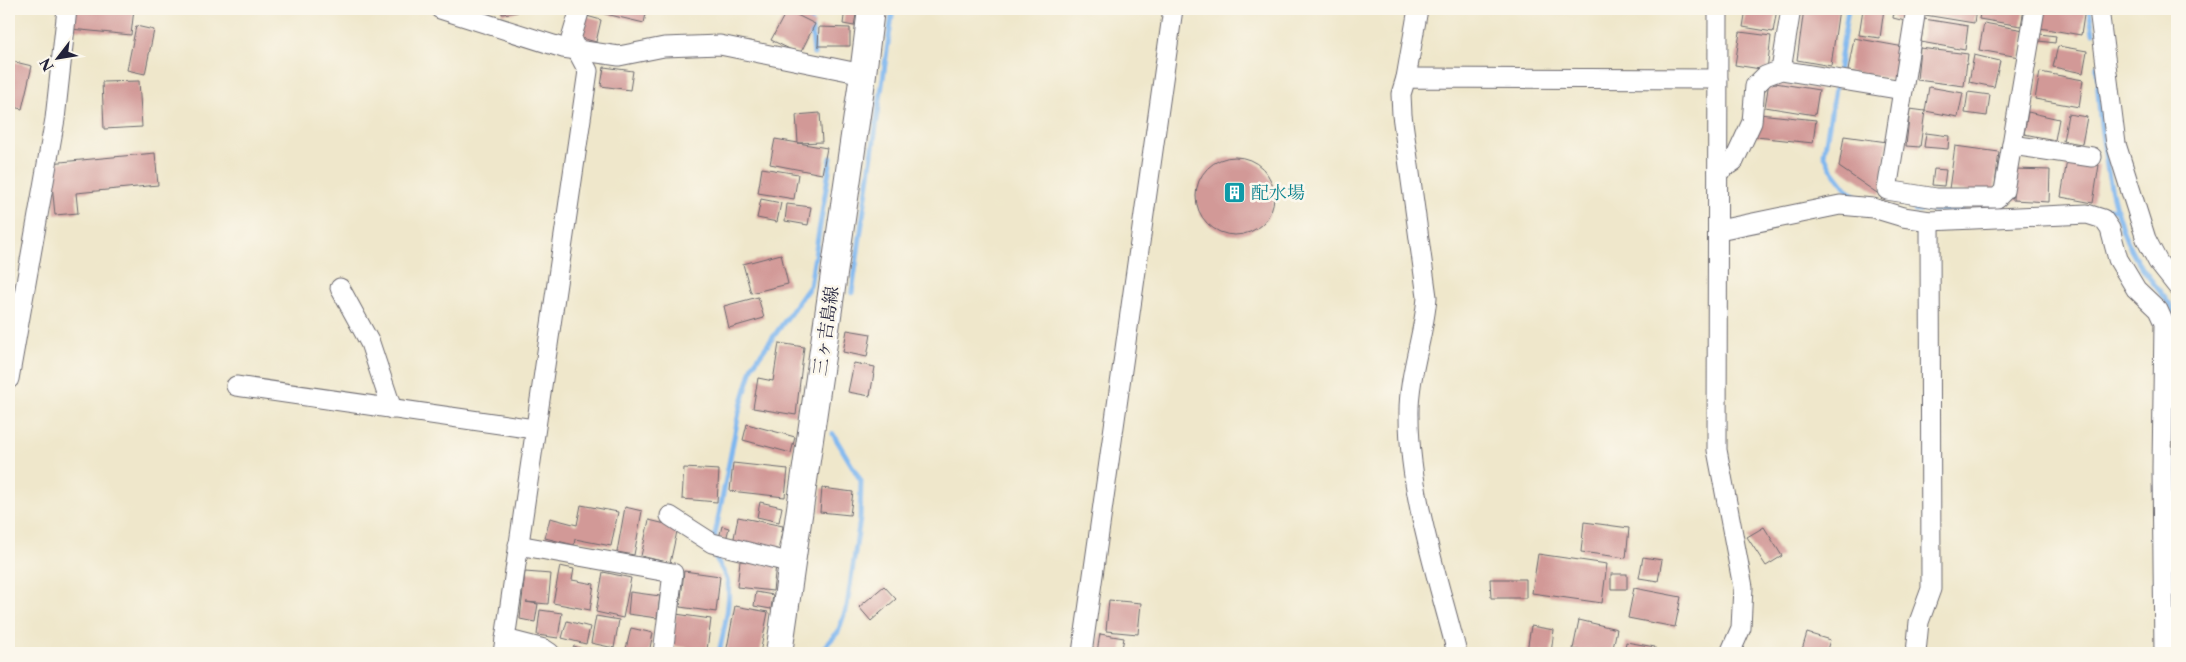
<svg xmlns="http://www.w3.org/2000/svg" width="2186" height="662" font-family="'Libre Caslon Text','Noto Serif JP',serif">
<rect width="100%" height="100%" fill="#fbf7ec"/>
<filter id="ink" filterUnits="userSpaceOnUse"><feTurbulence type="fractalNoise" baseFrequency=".02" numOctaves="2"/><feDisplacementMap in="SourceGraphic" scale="10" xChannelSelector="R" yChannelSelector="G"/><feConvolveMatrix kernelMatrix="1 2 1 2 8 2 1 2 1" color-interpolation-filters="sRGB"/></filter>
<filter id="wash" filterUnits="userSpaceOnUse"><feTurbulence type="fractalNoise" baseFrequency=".0096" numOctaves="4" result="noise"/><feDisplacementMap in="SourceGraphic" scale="20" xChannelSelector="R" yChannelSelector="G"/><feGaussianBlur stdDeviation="1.12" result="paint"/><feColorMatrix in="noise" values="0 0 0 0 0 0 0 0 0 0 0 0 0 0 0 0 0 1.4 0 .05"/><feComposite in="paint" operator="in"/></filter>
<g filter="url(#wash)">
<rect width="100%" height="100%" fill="#efe7cb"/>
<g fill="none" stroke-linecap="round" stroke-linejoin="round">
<!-- stream -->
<g stroke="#7fb7ef" stroke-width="5">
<polyline points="810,9 814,54"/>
<polyline points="2089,9 2093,33"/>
<path d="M 2097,66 C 2098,117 2109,214 2135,257 C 2147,278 2165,295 2177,316"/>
<polyline points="1838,75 1848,9"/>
<polyline points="1836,83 1824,154 1830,167 1849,192 1863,200"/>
<polyline points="2095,209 2117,209"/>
<polyline points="1915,210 1962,210"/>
<polyline points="852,293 893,9"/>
<polyline points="714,540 739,412 753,365 810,286 831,158"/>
<path d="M 714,548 C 714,563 726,570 728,584 C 731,603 723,634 719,653"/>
<polyline points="819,653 838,632 847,606 860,519 861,481 833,434"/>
</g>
</g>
<g id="blocks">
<!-- building -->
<g fill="#d29997">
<polygon points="73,9 134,9 131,35 71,29"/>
<polygon points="502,9 518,9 518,12 502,14"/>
<polygon points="593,9 647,9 644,23 593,11"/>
<polygon points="845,9 857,9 854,26 843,24"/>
<polygon points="1746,9 1777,9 1773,32 1743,27"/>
<polygon points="1804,9 1839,9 1831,66 1797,60"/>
<polygon points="1863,9 1884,9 1880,38 1859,35"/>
<polygon points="1926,9 1976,9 1974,23 1925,15"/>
<polygon points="1981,9 2024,9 2021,26 1979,19"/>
<polygon points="2044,9 2085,9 2081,35 2040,28"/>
<polygon points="787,10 815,24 800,54 771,40"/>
<polygon points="1894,11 1906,14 1905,21 1893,18"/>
<polygon points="583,15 601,20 596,42 578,37"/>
<polygon points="1924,19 1968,26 1965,50 1921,42"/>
<polygon points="1984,23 2024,30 2019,57 1979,50"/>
<polygon points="136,26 154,30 145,74 127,70"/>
<polygon points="819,27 850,28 850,46 818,46"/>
<polygon points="1740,32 1771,36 1767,70 1735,65"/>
<polygon points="2040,34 2056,36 2055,43 2039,41"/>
<polygon points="1854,38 1904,47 1898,80 1848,71"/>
<polygon points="2058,46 2087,51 2083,73 2053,67"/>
<polygon points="1920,48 1968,54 1964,86 1917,80"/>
<polygon points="1974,55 2000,61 1994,87 1969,82"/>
<polygon points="11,61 32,66 22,109 9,106"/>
<polygon points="604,67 633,71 630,90 601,86"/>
<polygon points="2040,72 2083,80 2079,107 2035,99"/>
<polygon points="139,81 142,127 104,129 102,82"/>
<polygon points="1769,82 1819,90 1815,115 1765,107"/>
<polygon points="1929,87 1963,93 1958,117 1925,111"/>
<polygon points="1968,92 1990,95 1987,116 1965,113"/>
<polygon points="1910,109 1925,111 1920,147 1906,146"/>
<polygon points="2028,112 2059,119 2055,140 2024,134"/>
<polygon points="820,113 822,142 798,143 796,115"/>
<polygon points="1759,114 1816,120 1813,143 1756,137"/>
<polygon points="2068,114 2087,117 2082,144 2063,141"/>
<polygon points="1926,133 1949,136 1948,149 1924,147"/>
<polygon points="1844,136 1887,142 1880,195 1839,167"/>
<polygon points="775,139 827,148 822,174 770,164"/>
<polygon points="1955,146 1999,152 1994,194 1949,189"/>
<polygon points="155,153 158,185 76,193 78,213 55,215 50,163"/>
<circle cx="1235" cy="196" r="39"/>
<polygon points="2067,160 2099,165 2093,203 2061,197"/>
<polygon points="762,168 798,174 794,199 758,193"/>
<polygon points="1934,169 1946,170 1944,186 1932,185"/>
<polygon points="2014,169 2050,170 2049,202 2013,200"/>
<polygon points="761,199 781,203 777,222 757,218"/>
<polygon points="787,204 811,207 808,225 785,221"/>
<polygon points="781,254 788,284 751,293 743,264"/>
<polygon points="758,297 764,318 729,328 724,306"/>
<polygon points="847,330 871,334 867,357 843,352"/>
<polygon points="779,343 804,347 796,415 753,408 758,378 773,381"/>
<polygon points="854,363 875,367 870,396 848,392"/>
<polygon points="747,424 795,437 791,453 743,440"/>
<polygon points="733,463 788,469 785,497 730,491"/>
<polygon points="684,468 719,470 717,502 682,499"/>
<polygon points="822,488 853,492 850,515 820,512"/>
<polygon points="760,502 782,507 779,522 757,517"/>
<polygon points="581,505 618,512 611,546 575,539 574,545 545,538 550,518 577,525"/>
<polygon points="625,507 642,511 634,555 617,552"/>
<polygon points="738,517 783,526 778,551 733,543"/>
<polygon points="649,520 678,527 670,563 641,556"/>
<polygon points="1584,522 1629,528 1626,558 1581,552"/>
<polygon points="722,526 729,528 726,540 719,538"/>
<polygon points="1764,527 1782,556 1766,566 1747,537"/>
<polygon points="1538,554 1607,564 1602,603 1532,593"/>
<polygon points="1643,557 1662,560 1658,581 1639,578"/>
<polygon points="740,561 776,565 773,591 737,587"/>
<polygon points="560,566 574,569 572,580 594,584 590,610 553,603"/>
<polygon points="684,571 720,576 716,612 680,607"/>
<polygon points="525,572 551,574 548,604 526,602 538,604 535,622 520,619"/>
<polygon points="603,572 631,578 623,618 596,612"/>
<rect x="1611" y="574" width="16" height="15"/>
<polygon points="1490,579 1526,579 1526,598 1491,598"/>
<polygon points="884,586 896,599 871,621 859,607"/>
<polygon points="1634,588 1681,597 1675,627 1628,618"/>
<polygon points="630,592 660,596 657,618 628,614"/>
<polygon points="756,592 773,595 771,609 754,606"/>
<polygon points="1109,600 1141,603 1138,634 1106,631"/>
<polygon points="735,606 768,612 760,653 726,653"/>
<polygon points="540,610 562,613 558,638 537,635"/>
<polygon points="676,614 711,619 707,650 672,646"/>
<polygon points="596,616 619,620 614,648 591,643"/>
<polygon points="1579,620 1617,629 1612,653 1592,653 1573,649"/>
<polygon points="567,621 590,627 586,644 562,638"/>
<polygon points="1531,626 1554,630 1551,653 1527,651"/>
<polygon points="631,628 653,633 649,653 625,653"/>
<polygon points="1807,633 1830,640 1826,653 1801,653"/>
<polygon points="1100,634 1124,638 1121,653 1097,652"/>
<polygon points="1626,642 1655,647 1654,653 1624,653"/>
<polygon points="574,646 588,651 587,653 571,653"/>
</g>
</g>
</g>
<g filter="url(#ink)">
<use href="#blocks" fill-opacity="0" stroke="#6a676d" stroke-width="1"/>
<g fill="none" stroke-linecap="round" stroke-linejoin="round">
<defs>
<g id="minor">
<polyline points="440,9 563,48 619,56 664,47 720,45 863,74"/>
<polyline points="1718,9 1717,450 1743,587 1741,628 1730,653"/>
<polyline points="1916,9 1887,190 1936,198 1997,198 2004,191 2035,9"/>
<polyline points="2099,9 2116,144 2146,239 2158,262 2177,286"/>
<polyline points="1781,70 1791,9"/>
<polyline points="1406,78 1418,9"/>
<polyline points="2012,145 2092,157"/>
<polyline points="1718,172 1734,161 1752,122 1755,86 1765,76 1781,70 1903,90"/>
<polyline points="1719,230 1840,205 1873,208 1903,217 1930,221 2087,214 2103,219 2110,229 2118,259 2136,289 2158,310 2164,323 2162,468 2164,653"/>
<polyline points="340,288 370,343 392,409"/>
<polyline points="9,379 55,119 67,9"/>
<polyline points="236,386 534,429"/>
<polyline points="670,516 712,543 792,563"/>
<polyline points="518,545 673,573 663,653"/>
<polyline points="505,639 544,649 550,653"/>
<polyline points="503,653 588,71 571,39 580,9"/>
<polyline points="1082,653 1173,9"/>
<path d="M 1457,653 C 1438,578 1409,494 1409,416 C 1408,375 1424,337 1427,297 L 1402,115 L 1401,94 L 1406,78 L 1718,79"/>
<polyline points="1916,653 1919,622 1931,589 1930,221"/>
</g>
<polyline id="secondary" points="779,653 863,74 871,9"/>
</defs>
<!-- minor casing -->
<use href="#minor" stroke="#6a676d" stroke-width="21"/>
<!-- secondary casing -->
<use href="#secondary" stroke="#6a676d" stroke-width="28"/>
<!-- minor -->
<use href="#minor" stroke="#fff" stroke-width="19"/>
<!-- secondary -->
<use href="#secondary" stroke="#fff" stroke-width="26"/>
</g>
</g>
<!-- icons -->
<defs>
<symbol id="building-square" viewBox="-11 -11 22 22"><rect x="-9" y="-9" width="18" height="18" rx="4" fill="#0f9aa8" stroke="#fbf7ec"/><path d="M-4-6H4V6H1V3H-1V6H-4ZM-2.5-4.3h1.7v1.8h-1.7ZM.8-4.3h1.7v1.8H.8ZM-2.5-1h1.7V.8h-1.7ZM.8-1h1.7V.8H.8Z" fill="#fff"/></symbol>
</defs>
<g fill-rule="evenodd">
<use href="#building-square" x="1222" y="180" width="25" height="25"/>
</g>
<g text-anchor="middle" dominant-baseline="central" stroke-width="5" stroke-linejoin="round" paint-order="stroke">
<!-- culture labels -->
<g font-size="18" fill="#0d838f" stroke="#fbf7ec" text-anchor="start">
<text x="1251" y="193">配水場</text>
</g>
<!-- street labels -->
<g font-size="18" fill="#22223b" stroke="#fbf7ec">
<text transform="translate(826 331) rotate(-82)">三ヶ吉島線</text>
</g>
</g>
<!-- margin -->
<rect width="2186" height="662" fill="none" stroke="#fbf7ec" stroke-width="30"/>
<!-- north arrow -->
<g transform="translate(58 58) rotate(239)" stroke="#fbf7ec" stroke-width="4" paint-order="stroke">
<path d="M0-4L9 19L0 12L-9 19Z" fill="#22223b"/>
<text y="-8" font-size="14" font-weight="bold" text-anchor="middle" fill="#22223b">N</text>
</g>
</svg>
